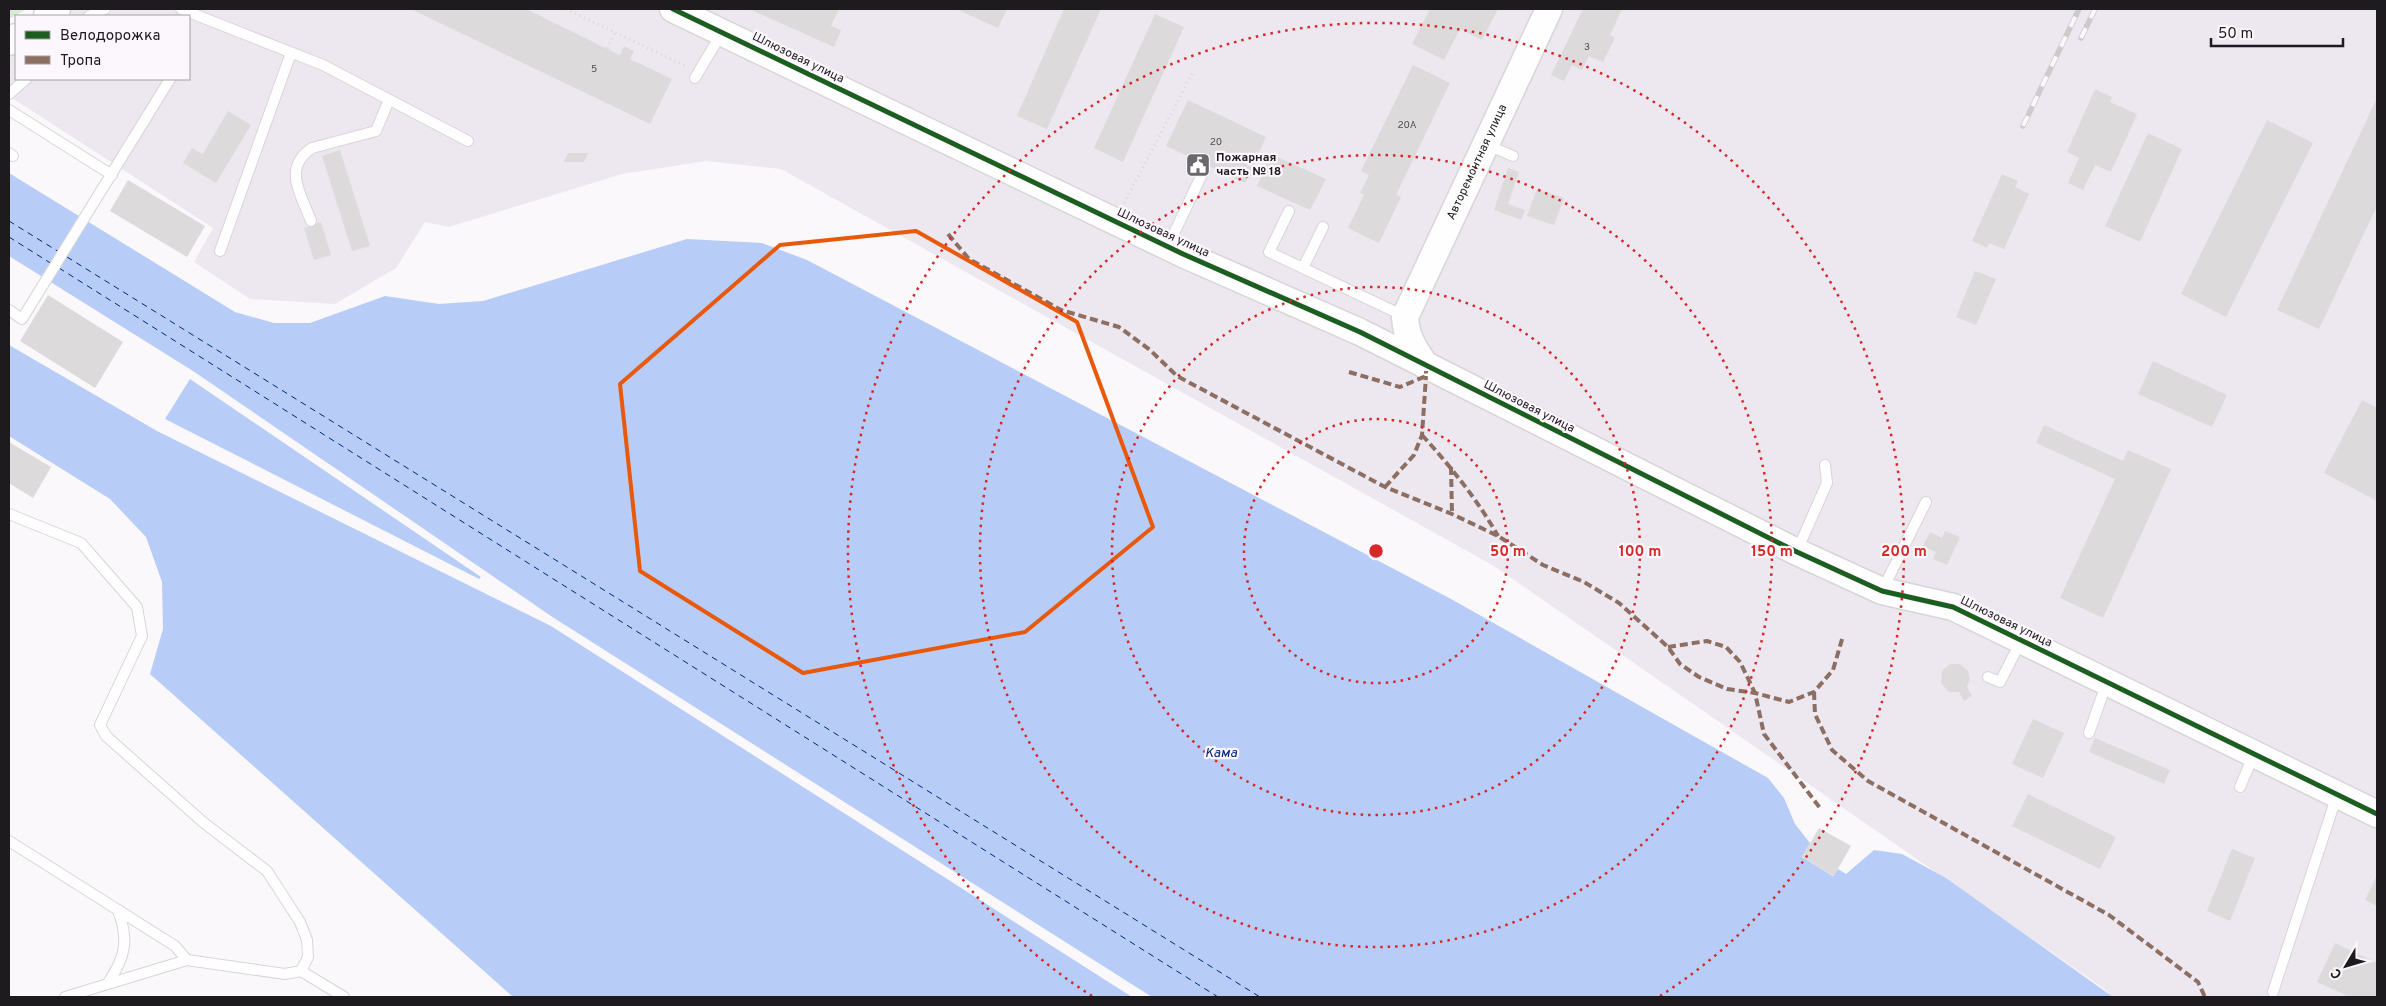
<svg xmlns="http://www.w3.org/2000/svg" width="2386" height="1006" font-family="Overpass,sans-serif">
<rect width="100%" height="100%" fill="#fbf8fc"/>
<!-- built -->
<polygon fill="#ede7ef" points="65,9 2377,9 2377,997 2112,997 2103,988 1494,566 781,169 706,161 622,174 449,227 425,222 396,268 335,304 250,299 194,262 213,228 9,96 9,49 16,44 16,79 189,79 189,16 55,16"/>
<!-- green -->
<polygon fill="#d8ecd4" points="9,9 27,9 9,19"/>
<!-- water -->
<g fill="#b7cdf7">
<polygon points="9,173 235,312 274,323 310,323 385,296 439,304 483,301 687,239 762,243 807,260 1451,599 1768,778 1784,798 1795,824 1810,843 1802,857 1833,876 1838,869 1846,874 1874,850 1902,854 1946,878 2113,997 1152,997 554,618 193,371 9,256"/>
<polygon points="9,345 157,431 551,626 1132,997 513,997 150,674 163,629 162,582 146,537 110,499 9,436"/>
<polygon points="190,379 481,577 479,579 165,419"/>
</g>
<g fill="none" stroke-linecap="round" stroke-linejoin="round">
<!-- ferry -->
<g stroke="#002777" stroke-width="1" stroke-dasharray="6 5" stroke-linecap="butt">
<polyline points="9,221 59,252"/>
<polyline points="9,237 52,264"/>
<polyline points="67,257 1260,997"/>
<polyline points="59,268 1218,997"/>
</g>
</g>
<!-- building -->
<g fill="#dddadc">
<polygon points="411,9 526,9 620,55 624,46 634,51 630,59 672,79 650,124"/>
<polygon points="749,9 839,9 831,26 841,30 834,47"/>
<polygon points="956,9 1007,9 998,28"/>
<polygon points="1064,9 1101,9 1047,129 1017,116"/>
<polygon points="1430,9 1498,9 1482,40 1460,29 1444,60 1412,44"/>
<polygon points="1583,9 1622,9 1610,35 1615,38 1603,62 1589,56 1582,70 1572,65 1564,81 1551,75"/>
<polygon points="1155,14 1184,27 1123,162 1094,148"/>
<polygon points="1413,65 1450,83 1396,195 1401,197 1379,243 1348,228 1364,195 1360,193 1369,175 1361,171"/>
<polygon points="2095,89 2112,97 2110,102 2137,114 2111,172 2095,165 2083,190 2068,183 2079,158 2067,152"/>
<polygon points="2377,98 2377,206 2319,329 2277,310"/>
<polygon points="1188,100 1266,137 1245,183 1166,146"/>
<polygon points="228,111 251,125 216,183 183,163 192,148 203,154"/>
<polygon points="2267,120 2313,143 2226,317 2181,294"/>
<polygon points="2148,133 2182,149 2140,242 2105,226"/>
<polygon points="340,150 370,246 352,251 322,156"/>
<polygon points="568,153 588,153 584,162 564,162"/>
<polygon points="1271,154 1326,179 1310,210 1257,186"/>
<polygon points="1508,168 1519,172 1508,204 1525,210 1521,220 1494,210"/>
<polygon points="2002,174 2018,181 2015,187 2029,194 2004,249 1989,243 1987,248 1972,241"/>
<polygon points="128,180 205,226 187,257 110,211"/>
<polygon points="1537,189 1564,198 1554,225 1527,216"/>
<polygon points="321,222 331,255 314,260 304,228"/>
<polygon points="1975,271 1996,279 1976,325 1956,317"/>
<polygon points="48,295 123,342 95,388 20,341"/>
<polygon points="2153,361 2227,395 2212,427 2138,394"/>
<polygon points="2362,400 2377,408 2377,501 2324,473"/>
<polygon points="2044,425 2123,461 2128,450 2171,469 2103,618 2060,598 2115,479 2036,443"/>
<polygon points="9,442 51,467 33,498 9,483"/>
<polygon points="1945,531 1960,537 1947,565 1933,559 1936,552 1923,546 1930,532 1942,538"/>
<polygon points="1950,664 1960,664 1968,671 1970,680 1967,687 1972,696 1964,701 1959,692 1949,692 1941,683 1942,671"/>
<polygon points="2033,719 2064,733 2043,778 2012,764"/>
<polygon points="2095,738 2170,770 2164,784 2089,752"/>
<polygon points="2028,794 2116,837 2100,869 2012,826"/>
<polygon points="1819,828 1851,846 1834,876 1802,857"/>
<polygon points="2232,849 2255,858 2230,921 2207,911"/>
<polygon points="2377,875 2377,906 2365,900"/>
<polygon points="2335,943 2377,963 2377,997 2350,997 2317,982"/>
</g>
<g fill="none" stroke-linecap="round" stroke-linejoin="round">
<defs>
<g id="lane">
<polyline points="181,9 323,65 468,141"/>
<polyline points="89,16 105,9"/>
<polyline points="695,78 721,34"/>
<polyline points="9,94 26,79"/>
<polyline points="9,110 112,175"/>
<polyline points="1487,145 1513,156"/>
<polyline points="9,153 13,156"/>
<polyline points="1289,211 1269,252 1404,316"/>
<path d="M 311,221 C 301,194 282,168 312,148 L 376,131 L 389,100"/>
<polyline points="1168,246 1204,170"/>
<polyline points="220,251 291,53"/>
<polyline points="1303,268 1323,227"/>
<polyline points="9,310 22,319 170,79"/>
<polyline points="9,514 81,543 137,607 142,636 100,725 106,736 204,823 267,871 300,922 307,940 308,957 301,971 285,974 187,960 65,997"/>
<polyline points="1797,551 1827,483 1825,465"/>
<polyline points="1882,591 1926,502"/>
<polyline points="1988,677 2000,682 2021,641"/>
<polyline points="2089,733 2107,682"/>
<polyline points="2240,787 2254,754"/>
<polyline points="9,841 175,946 187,960"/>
<polyline points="301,971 344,997"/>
<path d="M 108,983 C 126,956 129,940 118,910"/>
<polyline points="2273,992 2337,795"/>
</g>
<g id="secondary">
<polyline points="673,9 1183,254 1360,332 1797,552 1882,591 1953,607 2377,814"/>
<polyline points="47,16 57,9"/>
<polyline points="9,42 16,37"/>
<path id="s1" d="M 1426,366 C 1414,349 1406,337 1405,317 L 1549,9"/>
</g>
</defs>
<!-- lane casing -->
<use href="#lane" stroke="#d7d5d8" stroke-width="12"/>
<!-- secondary casing -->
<use href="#secondary" stroke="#d7d5d8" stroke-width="29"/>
<!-- path -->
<g stroke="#d8d8d8" stroke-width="3" stroke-dasharray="1 4" stroke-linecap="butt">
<polyline points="566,9 688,67"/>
<polyline points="607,48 615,32"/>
<polyline points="1124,203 1193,72"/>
</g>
<!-- lane -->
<use href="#lane" stroke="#fefeff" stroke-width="10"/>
<!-- secondary -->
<use href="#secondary" stroke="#fefeff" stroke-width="26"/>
<defs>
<g id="rail">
<polyline points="2081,38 2095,9"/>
<polyline points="2023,126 2079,9"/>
</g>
</defs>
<!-- rail casing -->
<use href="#rail" stroke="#cdcccd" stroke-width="5.5"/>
<!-- rail -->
<use href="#rail" stroke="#fcf7fd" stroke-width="4" stroke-dasharray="11" stroke-linecap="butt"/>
<!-- quiet -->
<g stroke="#8d6e63" stroke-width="4" stroke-dasharray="8 4" stroke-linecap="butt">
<polyline points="948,234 969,259 1061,310 1119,327 1150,350 1177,376 1385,487 1452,514 1498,536 1543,565 1584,582 1619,603 1668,647 1680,664 1699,677 1727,689 1755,693 1789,702 1814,692 1833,670 1843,636"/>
<polyline points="1349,372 1400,387 1426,376 1426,371"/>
<path d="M 1422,435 C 1451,467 1477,499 1498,536"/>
<polyline points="1451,467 1452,514"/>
<polyline points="1385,487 1414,455 1422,435 1426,376"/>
<polyline points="1668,647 1707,641 1726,647 1740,662 1755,693 1764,734 1820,808"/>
<polyline points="1814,692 1815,714 1832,750 1868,781 2109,915 2198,982 2205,997"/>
</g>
<defs>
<polyline id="cycleway" points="673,9 1183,254 1360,332 1797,552 1882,591 1953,607 2377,814"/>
</defs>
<!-- cycleway casing -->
<use href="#cycleway" stroke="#fcf7fd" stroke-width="8"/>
<!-- cycleway -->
<use href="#cycleway" stroke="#1b5e20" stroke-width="5"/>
</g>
<!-- marked area -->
<path fill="none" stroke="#e8590c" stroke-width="4" stroke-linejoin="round" d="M 916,231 L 1077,322 L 1153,527 L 1025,632 L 803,673 L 640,571 L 620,384 L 780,245 Z"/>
<!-- distance rings -->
<g fill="none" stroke="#d62828" stroke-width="2.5" stroke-dasharray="2.5 5">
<circle cx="1376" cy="551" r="132"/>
<circle cx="1376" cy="551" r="264"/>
<circle cx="1376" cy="551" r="396"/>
<path d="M1092 996A528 528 0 1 1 1660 996"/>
</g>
<!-- icons -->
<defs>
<symbol id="civic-square" viewBox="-11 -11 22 22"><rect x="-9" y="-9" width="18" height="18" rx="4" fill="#6b686b" stroke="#fcf7fd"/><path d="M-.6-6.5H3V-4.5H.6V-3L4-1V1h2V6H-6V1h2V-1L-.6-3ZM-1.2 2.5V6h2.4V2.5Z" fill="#fff"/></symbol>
</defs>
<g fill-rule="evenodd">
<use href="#civic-square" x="1184" y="151" width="28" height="28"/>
</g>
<g text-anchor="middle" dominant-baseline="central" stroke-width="4.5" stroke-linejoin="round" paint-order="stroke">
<!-- number labels -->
<g font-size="10" fill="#4d4b4d">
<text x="1587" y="47">3</text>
<text x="594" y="69">5</text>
<text x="1407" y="125">20А</text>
<text x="1216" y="142">20</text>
</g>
<!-- street labels -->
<g font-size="12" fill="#1d1b1d" stroke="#fcf7fd">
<text transform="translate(798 58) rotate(26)">Шлюзовая улица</text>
<text stroke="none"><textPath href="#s1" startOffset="225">Авторемонтная улица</textPath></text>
<text transform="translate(1163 233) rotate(25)">Шлюзовая улица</text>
<text transform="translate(1529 407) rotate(27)">Шлюзовая улица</text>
<text transform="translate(2006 622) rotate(26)">Шлюзовая улица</text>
</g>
<!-- poi labels -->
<g font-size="12" font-weight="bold" fill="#1d1b1d" stroke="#fcf7fd" text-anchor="start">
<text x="1216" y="158">Пожарная<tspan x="1216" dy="14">часть № 18</tspan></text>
</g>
<!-- water labels -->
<g font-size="14" font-style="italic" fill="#002777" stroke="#fcf7fd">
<text x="1221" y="753">Кама</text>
</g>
</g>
<circle cx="1376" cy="551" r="8" fill="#d62828" stroke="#fcf7fd" stroke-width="2.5"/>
<g font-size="15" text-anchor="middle" font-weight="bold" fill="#d62828" stroke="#fcf7fd" stroke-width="4.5" stroke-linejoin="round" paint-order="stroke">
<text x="1508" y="556">50 m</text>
<text x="1640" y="556">100 m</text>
<text x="1772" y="556">150 m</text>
<text x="1904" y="556">200 m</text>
</g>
<!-- border -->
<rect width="2386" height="1006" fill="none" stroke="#1d1b1d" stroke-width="20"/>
<!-- legend -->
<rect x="15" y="15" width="175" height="65" fill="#fcf7fd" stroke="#a39fa3"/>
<rect x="25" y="31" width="25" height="8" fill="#1b5e20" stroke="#a39fa3"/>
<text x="60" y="40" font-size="15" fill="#1d1b1d">Велодорожка</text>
<rect x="25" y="56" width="25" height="8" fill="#8d6e63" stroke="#a39fa3"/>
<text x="60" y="65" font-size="15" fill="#1d1b1d">Тропа</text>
<!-- north arrow -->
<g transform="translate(2346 966) rotate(232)" stroke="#fcf7fd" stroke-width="4" paint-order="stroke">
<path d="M0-4L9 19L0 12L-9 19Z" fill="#1d1b1d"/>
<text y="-8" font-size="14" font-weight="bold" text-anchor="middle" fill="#1d1b1d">С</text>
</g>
<!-- scale -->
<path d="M2211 38v8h132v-8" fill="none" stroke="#1d1b1d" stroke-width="2.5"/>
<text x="2218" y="38" font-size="15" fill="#1d1b1d" stroke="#fcf7fd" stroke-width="4" paint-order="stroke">50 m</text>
</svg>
